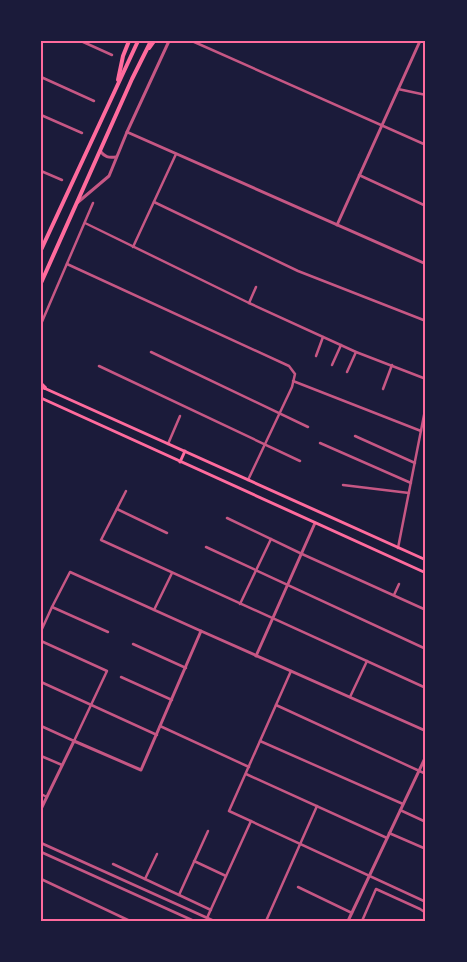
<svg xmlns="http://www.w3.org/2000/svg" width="467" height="962" font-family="'PT Sans Narrow',sans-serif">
<rect width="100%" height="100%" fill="#1b1b3a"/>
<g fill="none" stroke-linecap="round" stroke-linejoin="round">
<!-- minor -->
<g stroke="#c65784" stroke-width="2.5">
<polyline points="81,41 112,55"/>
<polyline points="192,41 426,145"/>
<polyline points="41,77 94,101"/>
<polyline points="398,89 426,95"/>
<polyline points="41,115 82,133"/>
<polyline points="41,171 62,180"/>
<polyline points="359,175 426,206"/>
<polyline points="154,202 298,271 426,321"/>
<polyline points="85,223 249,303 356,352 426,379"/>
<polyline points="133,247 176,154"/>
<polyline points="67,264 289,366 295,374 292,387 248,480"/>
<polyline points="249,303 256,287"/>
<polyline points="41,324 93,203"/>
<polyline points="151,352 308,427"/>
<polyline points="316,356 323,337"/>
<polyline points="332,365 341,345"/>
<polyline points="99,366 300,461"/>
<polyline points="347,372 356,352"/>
<polyline points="293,381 421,431"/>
<polyline points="383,389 392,365"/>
<polyline points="355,436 415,463"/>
<polyline points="320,443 411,483"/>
<polyline points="168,444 180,416"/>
<polyline points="343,485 409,493"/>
<polyline points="126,491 101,540 426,688"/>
<polyline points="117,509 167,533"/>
<polyline points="227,518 302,554 426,610"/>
<polyline points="206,547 426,649"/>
<polyline points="398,548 426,405"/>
<polyline points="394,595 399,584"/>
<polyline points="240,604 271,539"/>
<polyline points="52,607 108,632"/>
<polyline points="154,610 172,573"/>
<polyline points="41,631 52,607 70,572 201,631"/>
<polyline points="41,641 107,671 74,741 41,726"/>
<polyline points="133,644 186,668"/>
<polyline points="291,671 229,811 426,902"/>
<polyline points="121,677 172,700"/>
<polyline points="41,682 157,735"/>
<polyline points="350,697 367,661"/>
<polyline points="276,705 426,774"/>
<polyline points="160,726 249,767"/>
<polyline points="260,741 403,804"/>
<polyline points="41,756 62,765"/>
<polyline points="246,774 387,838"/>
<polyline points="41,794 47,797"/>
<polyline points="400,810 426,822"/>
<polyline points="389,833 426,849"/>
<polyline points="194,861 226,876"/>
<polyline points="113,864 211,910"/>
<polyline points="41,879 130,921"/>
<polyline points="145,879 157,854"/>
<polyline points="298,887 352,913"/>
<polyline points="179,895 208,831"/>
<polyline points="207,918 251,821"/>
<polyline points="266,921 317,806"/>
<polyline points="362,921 376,889 420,909 426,913"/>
<polyline points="426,921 426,920"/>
</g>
<!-- tertiary -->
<g stroke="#c65784" stroke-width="3">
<polyline points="127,132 426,264"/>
<path d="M 100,151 C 105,157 108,158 116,157"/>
<polyline points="77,203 109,176 127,132 169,41"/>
<polyline points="337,225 420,41"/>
<polyline points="256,656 315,523"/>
<polyline points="41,809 74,741 141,770 201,631 426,731"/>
<polyline points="41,843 214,921"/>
<polyline points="41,852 194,921"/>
<polyline points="348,921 426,756"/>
</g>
<!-- secondary -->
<g stroke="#ff6b9d" stroke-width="3">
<polyline points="44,388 426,560"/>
<polyline points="41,398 426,573"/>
<polyline points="180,462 185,451"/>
</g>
<!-- trunk -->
<g stroke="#ff6b9d" stroke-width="4">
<polyline points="149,48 154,41"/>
<polyline points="118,80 123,56 129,41"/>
<polyline points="41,250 138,41"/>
<polyline points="41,283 132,79 151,41"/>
<polyline points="41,384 45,388"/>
</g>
</g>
<!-- border -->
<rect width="467" height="962" fill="none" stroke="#1b1b3a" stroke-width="85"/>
<rect x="42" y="42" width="382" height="878" fill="none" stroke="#ff6b9d" stroke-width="2"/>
</svg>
